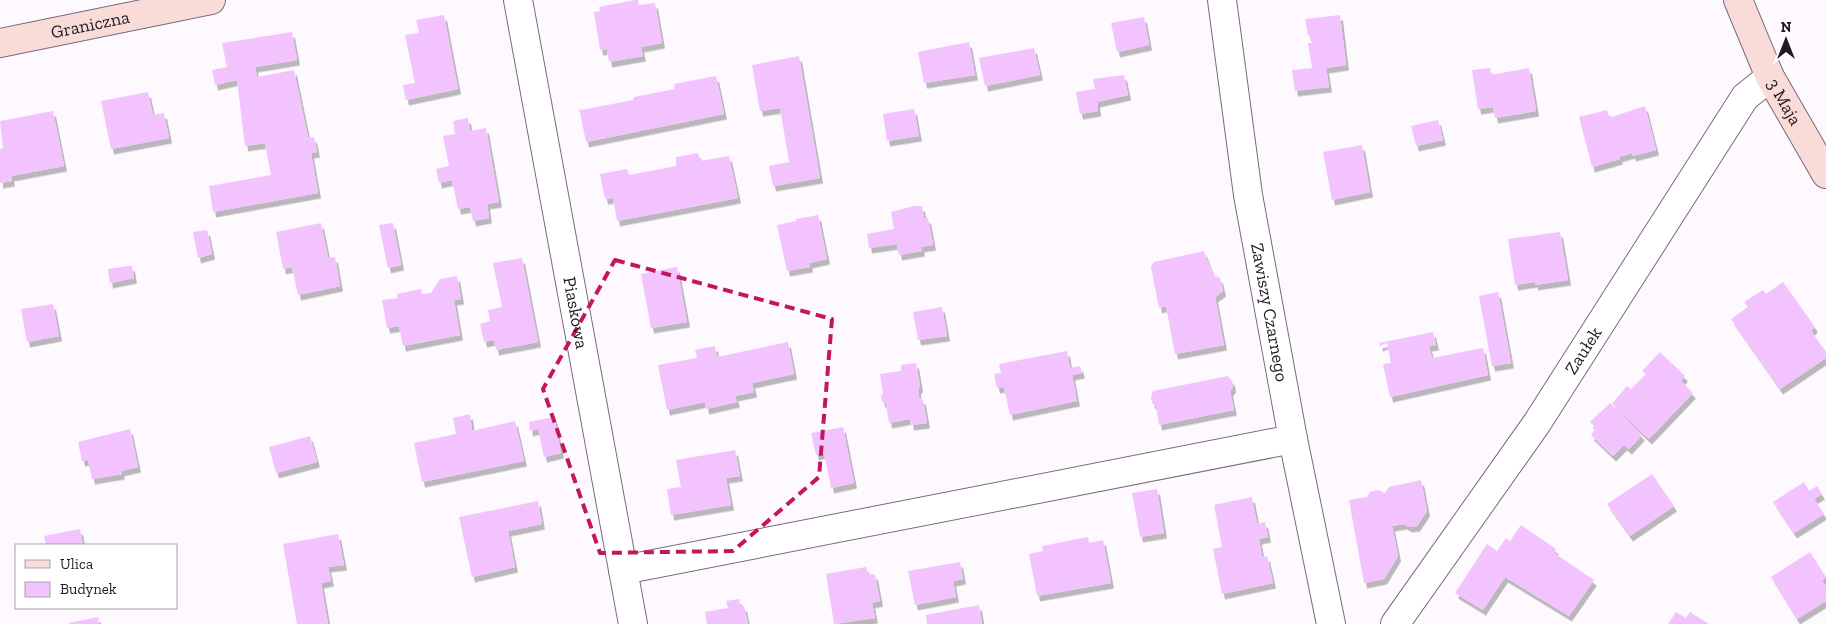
<svg xmlns="http://www.w3.org/2000/svg" width="1826" height="624" font-family="'Zilla Slab',serif">
<defs>
<filter id="shadow"><feDropShadow dx="3" dy="5.5" stdDeviation="0" flood-color="#0004"/></filter>
</defs>
<rect width="100%" height="100%" fill="#fdf9fe"/>
<!-- building -->
<g fill="#f3c3ff" filter="url(#shadow)">
<polygon points="635,0 638,0 639,5 655,3 662,43 641,47 643,56 609,62 607,49 600,50 594,12 600,11 599,7"/>
<polygon points="444,15 458,89 406,100 403,85 415,83 405,35 419,33 416,20"/>
<polygon points="1340,15 1346,65 1326,68 1329,87 1295,91 1292,70 1312,68 1308,43 1312,43 1311,35 1308,36 1305,19"/>
<polygon points="1144,17 1149,45 1117,52 1111,23"/>
<polygon points="292,32 297,60 255,67 257,77 294,70 308,138 314,137 317,152 311,153 318,193 213,212 209,186 271,175 265,143 245,146 237,80 215,85 212,70 227,67 222,43"/>
<polygon points="969,42 975,75 924,83 918,52"/>
<polygon points="1034,48 1040,75 985,86 979,58"/>
<polygon points="799,56 820,178 773,186 769,166 789,162 780,108 760,111 752,65"/>
<polygon points="1490,68 1491,75 1529,68 1536,111 1495,118 1493,107 1478,109 1472,70"/>
<polygon points="1124,75 1128,95 1097,102 1098,111 1080,114 1076,92 1095,89 1093,79"/>
<polygon points="716,76 724,114 586,142 579,108 581,110 633,100 634,97 675,89 674,84"/>
<polygon points="148,92 153,115 164,113 169,138 111,149 101,101"/>
<polygon points="1645,106 1656,150 1633,156 1632,153 1619,157 1620,159 1592,167 1579,117 1607,110 1609,118"/>
<polygon points="914,109 919,136 887,141 883,114"/>
<polygon points="53,111 64,166 11,176 12,181 0,183 0,149 3,148 0,121"/>
<polygon points="468,118 470,131 486,128 499,202 487,204 489,218 473,221 470,207 458,209 452,180 439,183 436,169 449,166 443,136 455,134 453,121"/>
<polygon points="1438,120 1443,140 1416,146 1411,126"/>
<polygon points="1362,145 1370,192 1332,200 1323,152"/>
<polygon points="698,153 700,161 729,156 738,198 617,221 613,198 605,199 600,174 627,169 629,175 676,166 676,157"/>
<polygon points="914,206 922,206 924,218 928,218 933,245 921,247 922,251 899,255 897,244 869,248 867,234 894,229 891,212"/>
<polygon points="818,215 827,259 809,263 810,267 787,271 777,225 796,221 796,219"/>
<polygon points="321,223 328,258 335,257 340,286 298,295 292,267 283,269 276,232"/>
<polygon points="393,223 401,265 388,268 379,225"/>
<polygon points="207,230 212,254 198,258 193,232"/>
<polygon points="1560,232 1568,280 1535,285 1535,282 1515,285 1508,239"/>
<polygon points="1204,251 1213,275 1220,278 1223,291 1215,297 1224,345 1175,354 1166,306 1159,308 1151,267 1154,262"/>
<polygon points="522,258 538,342 496,350 494,340 484,342 480,324 490,321 488,310 502,307 493,263"/>
<polygon points="127,266 132,266 134,278 110,283 108,269"/>
<polygon points="677,267 687,322 651,328 641,274"/>
<polygon points="457,276 461,299 454,300 460,335 403,346 399,326 387,328 382,300 398,298 397,294 421,289 422,294 431,293 440,279"/>
<polygon points="1783,282 1815,327 1811,331 1826,352 1826,358 1780,389 1731,319 1748,307 1744,302 1763,290 1766,294"/>
<polygon points="1498,292 1511,363 1492,366 1479,296"/>
<polygon points="53,304 59,336 27,342 21,309"/>
<polygon points="942,307 947,336 918,340 913,312"/>
<polygon points="1433,332 1436,345 1429,346 1432,358 1483,348 1488,375 1390,397 1383,364 1391,363 1387,343 1380,346 1379,343"/>
<polygon points="788,342 794,374 752,383 754,392 735,396 737,402 706,409 705,402 667,410 658,365 697,358 695,350 715,346 717,357"/>
<polygon points="1067,351 1070,368 1080,366 1082,373 1072,375 1077,401 1010,415 1004,387 997,388 994,374 1001,373 999,364"/>
<polygon points="1660,352 1685,376 1681,381 1693,393 1649,439 1612,404 1627,386 1631,389 1646,374 1642,371"/>
<polygon points="916,363 920,386 918,389 919,397 923,400 927,423 911,425 910,419 889,423 886,404 882,402 881,396 883,393 880,374 901,371 901,365"/>
<polygon points="1228,376 1232,381 1233,387 1230,391 1234,410 1159,425 1156,406 1152,403 1151,397 1153,391"/>
<polygon points="1610,403 1642,435 1629,449 1624,445 1613,456 1591,435 1596,428 1590,422"/>
<polygon points="470,414 472,431 515,421 524,461 422,482 414,443 456,434 453,418"/>
<polygon points="554,417 561,453 544,457 538,429 530,431 529,422"/>
<polygon points="843,427 854,483 831,488 824,453 816,455 811,433"/>
<polygon points="130,429 138,467 121,471 122,474 92,479 88,460 82,461 78,442"/>
<polygon points="310,436 317,462 276,473 269,447"/>
<polygon points="735,450 740,476 726,478 731,505 671,515 667,489 681,487 676,460"/>
<polygon points="1652,474 1674,506 1630,536 1607,504"/>
<polygon points="1421,480 1427,511 1417,526 1409,527 1404,524 1392,526 1398,556 1384,579 1364,583 1349,500 1367,497 1370,492 1378,490 1385,493 1389,487"/>
<polygon points="1804,482 1809,491 1817,486 1822,494 1814,499 1824,514 1794,533 1773,502"/>
<polygon points="1157,489 1164,533 1140,537 1132,493"/>
<polygon points="1252,497 1257,524 1265,522 1268,537 1259,539 1262,557 1267,556 1273,583 1222,594 1213,549 1222,547 1214,505"/>
<polygon points="538,501 542,524 508,531 515,567 472,577 459,517"/>
<polygon points="1521,525 1556,549 1554,553 1594,580 1569,616 1505,577 1483,610 1455,593 1487,544 1497,551 1506,538 1510,541"/>
<polygon points="80,529 83,545 46,545 44,536"/>
<polygon points="338,534 344,565 328,567 331,581 321,583 328,624 297,624 283,544"/>
<polygon points="1088,537 1089,543 1103,540 1111,583 1037,596 1029,554 1043,551 1042,546"/>
<polygon points="1810,552 1826,577 1822,581 1826,587 1826,601 1797,619 1771,577"/>
<polygon points="960,562 963,579 953,581 956,597 915,605 908,571"/>
<polygon points="866,567 868,575 875,574 880,601 872,603 875,618 834,624 826,574"/>
<polygon points="739,599 740,606 744,606 748,624 707,624 705,612 728,608 726,601"/>
<polygon points="979,605 982,624 927,624 926,615"/>
<polygon points="1676,612 1686,618 1690,612 1709,624 1668,624"/>
<polygon points="98,617 99,624 69,624 69,623"/>
</g>
<g fill="none" stroke-linecap="round" stroke-linejoin="round">
<defs>
<g id="street">
<path id="s1" d="M 518,0 L 633,624"/>
<path id="s2" d="M 1222,0 L 1248,195 L 1293,439 L 1331,624"/>
<polyline points="623,570 1293,439"/>
<path id="s3" d="M 1395,624 L 1537,423 L 1745,97 L 1770,77"/>
</g>
<g id="secondary">
<path id="s4" d="M 1738,0 L 1770,77 L 1826,174"/>
<path id="s5" d="M 0,43 L 211,0"/>
</g>
</defs>
<!-- street casing -->
<use href="#street" stroke="#7a697e" stroke-width="30"/>
<!-- secondary casing -->
<use href="#secondary" stroke="#7a697e" stroke-width="30"/>
<!-- street -->
<use href="#street" stroke="#fff" stroke-width="28"/>
<!-- secondary -->
<use href="#secondary" stroke="#f9dbd8" stroke-width="28"/>
</g>
<!-- marked area -->
<path fill="none" stroke="#c2185b" stroke-width="4" stroke-dasharray="10 6" stroke-linejoin="round" d="M 615,260 L 832,319 L 819,477 L 733,551 L 600,553 L 543,389 Z"/>
<g text-anchor="middle" dominant-baseline="central" stroke-width="4.5" stroke-linejoin="round" paint-order="stroke">
<!-- street labels -->
<g font-size="18" fill="#211a23" stroke="#fff">
<text stroke="none"><textPath href="#s5" startOffset="92">Graniczna</textPath></text>
<text stroke="none"><textPath href="#s4" startOffset="112">3 Maja</textPath></text>
<text stroke="none"><textPath href="#s1" startOffset="318">Piaskowa</textPath></text>
<text stroke="none"><textPath href="#s2" startOffset="316">Zawiszy Czarnego</textPath></text>
<text stroke="none"><textPath href="#s3" startOffset="332">Zaułek</textPath></text>
</g>
</g>
<!-- legend -->
<rect x="15" y="544" width="162" height="65" fill="#ffffff" stroke="#a6a3a7"/>
<rect x="25" y="560" width="25" height="8" fill="#f9dbd8" stroke="#a6a3a7"/>
<text x="60" y="569" font-size="15" fill="#211a23">Ulica</text>
<rect x="25" y="582" width="25" height="15" fill="#f3c3ff" stroke="#a6a3a7"/>
<text x="60" y="594" font-size="15" fill="#211a23">Budynek</text>
<!-- north arrow -->
<g transform="translate(1786 40)" stroke="#ffffff" stroke-width="4" paint-order="stroke">
<path d="M0-4L9 19L0 12L-9 19Z" fill="#211a23"/>
<text y="-8" font-size="14" font-weight="bold" text-anchor="middle" fill="#211a23">N</text>
</g>
</svg>
